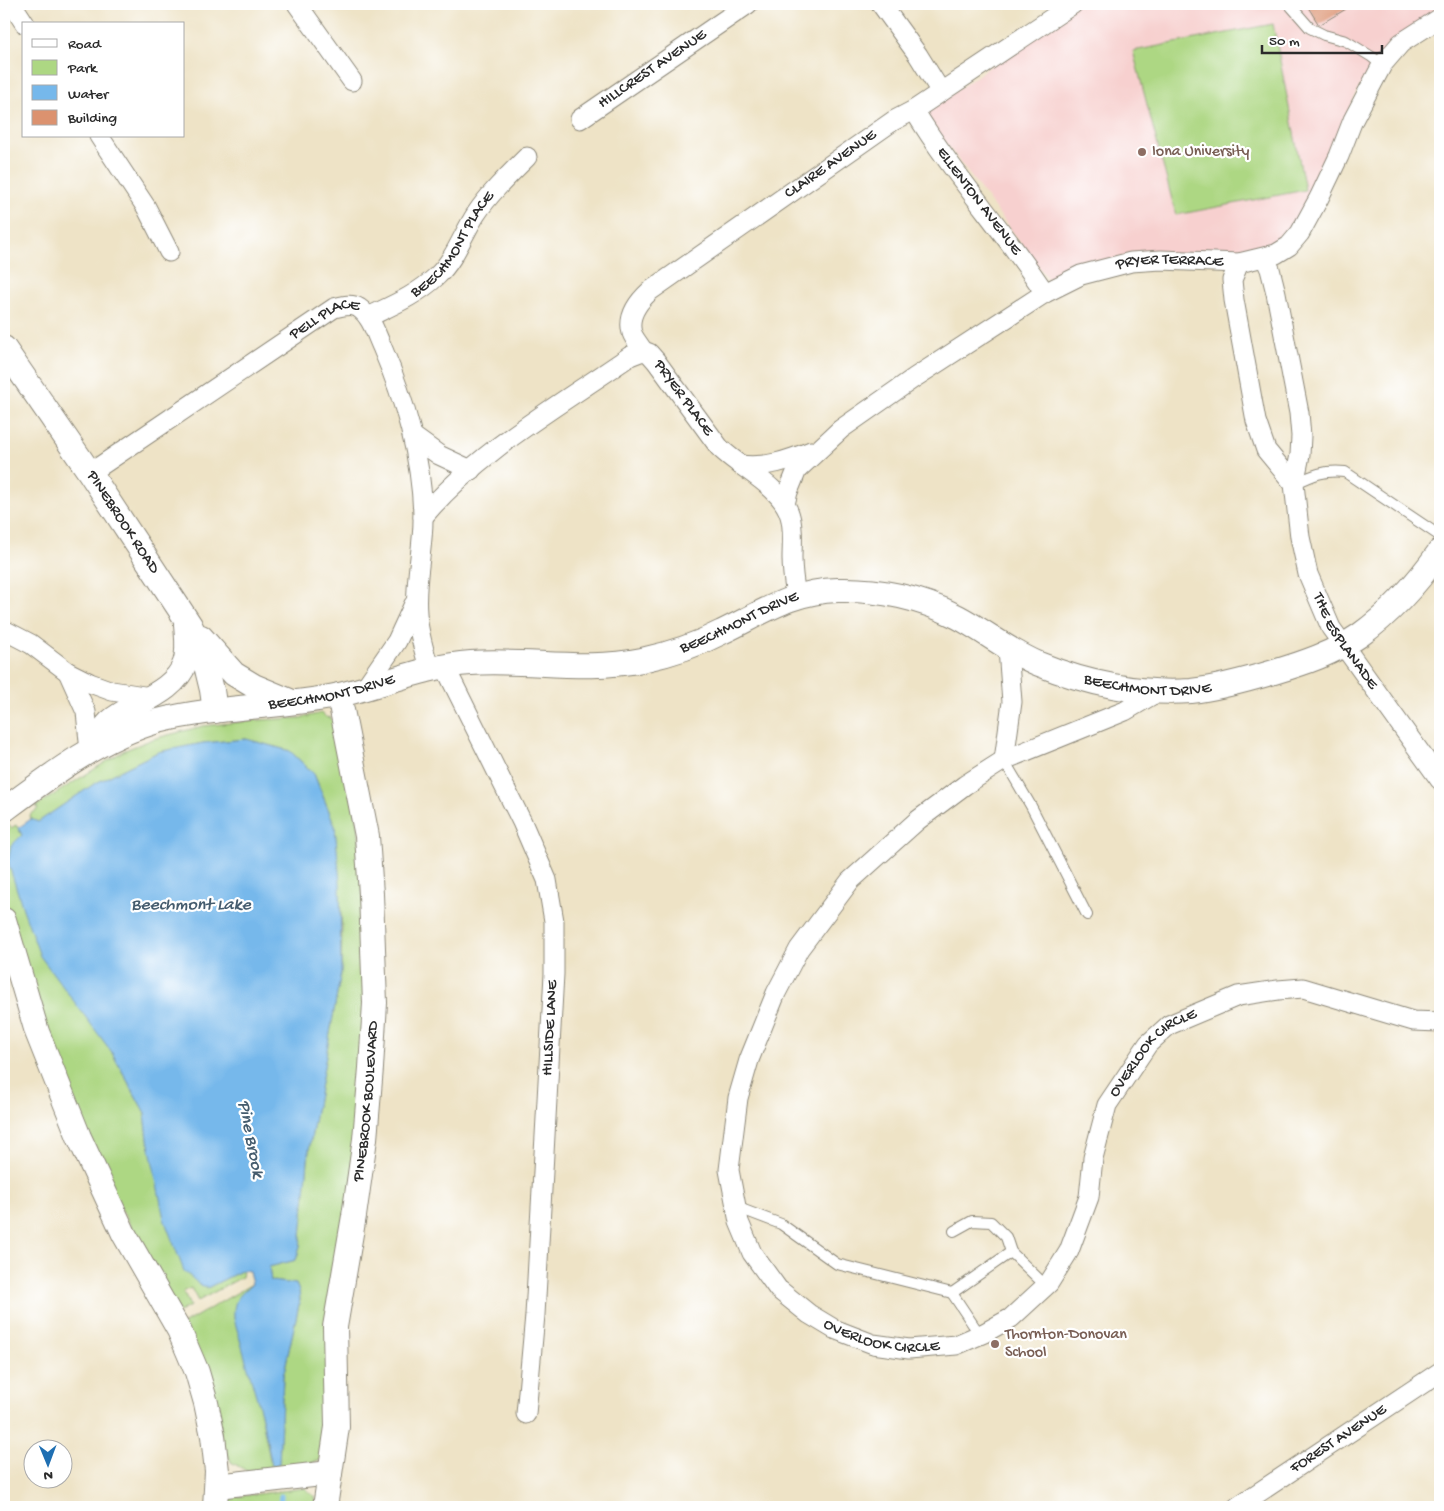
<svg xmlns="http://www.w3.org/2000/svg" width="1444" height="1511" font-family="'Gochi Hand',sans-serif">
<rect width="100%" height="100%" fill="#fff"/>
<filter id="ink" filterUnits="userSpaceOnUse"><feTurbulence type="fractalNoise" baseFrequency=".02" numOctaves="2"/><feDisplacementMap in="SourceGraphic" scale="10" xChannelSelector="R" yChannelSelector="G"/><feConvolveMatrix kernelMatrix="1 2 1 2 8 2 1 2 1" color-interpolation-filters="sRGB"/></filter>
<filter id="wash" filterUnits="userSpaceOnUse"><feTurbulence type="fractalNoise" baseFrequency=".0096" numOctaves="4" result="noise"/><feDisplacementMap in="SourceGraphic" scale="20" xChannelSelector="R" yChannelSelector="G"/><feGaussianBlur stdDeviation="1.12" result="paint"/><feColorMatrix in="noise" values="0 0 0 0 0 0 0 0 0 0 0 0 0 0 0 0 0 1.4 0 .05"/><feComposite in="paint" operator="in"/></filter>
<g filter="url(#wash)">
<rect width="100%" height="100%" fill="#eee3c6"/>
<!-- built -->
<polygon fill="#f7d0cf" points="1077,4 1440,4 1440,12 1387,46 1357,91 1316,191 1289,239 1264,253 1118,259 1048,279 924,114"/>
<!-- green -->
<g fill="#add783" stroke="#6c8157">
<polygon points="1273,24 1305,190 1176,215 1133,51"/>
<polygon points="322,713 327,718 330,717 334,722 358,823 370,1005 331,1401 322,1455 319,1461 279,1470 247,1471 231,1462 224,1446 183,1324 252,1284 261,1413 271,1465 279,1464 283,1377 300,1300 299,1291 296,1284 271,1281 269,1267 296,1260 300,1247 309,1150 341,972 342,929 335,826 314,774 290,751 246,739 203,743 158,752 94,784 38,822 31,819 30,815 38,809 36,806 123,751 153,739 203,726 259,720 300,718"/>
<polygon points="9,824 11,828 16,825 22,835 11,846 111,1051 145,1113 148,1139 207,1288 243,1270 242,1277 198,1301 191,1288 183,1292 190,1306 179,1312 104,1178 31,994 4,898 4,830"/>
<polygon points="305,1488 314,1496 316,1507 224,1507 226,1503 234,1497"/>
</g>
<!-- water -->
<path fill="#76b8eb" stroke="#50728b" d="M 246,739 L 290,751 L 314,774 L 335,826 L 340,883 L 341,972 L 309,1150 L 300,1247 L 296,1260 L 269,1267 L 271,1281 L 296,1284 L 299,1291 L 300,1300 L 283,1377 L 279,1464 L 272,1466 L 261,1413 L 234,1319 C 233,1299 238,1297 252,1284 L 249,1271 L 243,1270 L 207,1288 L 200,1285 L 184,1271 L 164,1219 L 148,1139 L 145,1113 L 111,1051 L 40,956 L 23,909 L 8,862 L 11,846 L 22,835 L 18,828 L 31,819 L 38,822 L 94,784 L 158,752 L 203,743 Z"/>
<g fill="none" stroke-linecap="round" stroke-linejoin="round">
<!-- stream -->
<polyline stroke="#76b8eb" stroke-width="5" points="280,1507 281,1496"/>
</g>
<g id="blocks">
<!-- building -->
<polygon fill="#dc926f" points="1310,4 1343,4 1346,9 1319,25 1308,7"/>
</g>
</g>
<g filter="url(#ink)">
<use href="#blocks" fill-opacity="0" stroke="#8c8778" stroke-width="1"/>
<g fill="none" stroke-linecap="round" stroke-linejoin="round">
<defs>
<g id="service">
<polyline points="1289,4 1310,28 1324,35 1346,41 1372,57 1382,65"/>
<path d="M 1294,484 C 1313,475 1323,470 1345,472 L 1440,536"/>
<polyline points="1004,760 1031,806 1087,915"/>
<polyline points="736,1207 781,1224 837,1264 952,1293"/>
<polyline points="954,1231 972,1221 991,1222 1006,1237 1011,1252 1046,1286"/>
<polyline points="980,1335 952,1293 1011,1252"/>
</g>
<g id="minor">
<polyline points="12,4 25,24"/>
<polyline points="297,4 352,81"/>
<polyline points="881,4 918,55 941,92"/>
<path id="s1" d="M 914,110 C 953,175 1004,230 1045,293"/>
<path id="s2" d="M 580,119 L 748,4"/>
<polyline points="99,136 146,207 169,252"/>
<path id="s3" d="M 1265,258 L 1270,269 L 1276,293 L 1299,413 L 1301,436 L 1300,455 L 1294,484 L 1300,537 L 1308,574 L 1331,628 L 1440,780"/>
<polyline points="1239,263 1232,280 1234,300 1256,421 1266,450 1294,484"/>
<path id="s4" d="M 368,317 C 393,305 417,295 437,276 C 455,259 463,234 476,214 C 490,193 509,175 527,157"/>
<path id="s5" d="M 643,351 C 640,345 634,339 632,333 C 627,316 639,301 650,291 L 893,121 L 914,110 L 1073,4"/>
<polyline points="414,437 439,455 471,470"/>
<path d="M 740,465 C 766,468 787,461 811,451"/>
<path id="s6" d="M 90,473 L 334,308 C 342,306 351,303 359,308 C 371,316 376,334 382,347 C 405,401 421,455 423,515 C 424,547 414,580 417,613 C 418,632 424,650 429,668"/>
<path id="s7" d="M 785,504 L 788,492 L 797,470 L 841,429 L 914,378 L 1045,293 L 1081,275 L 1131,262 L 1161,260 L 1239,263 L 1276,254 L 1289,246 L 1300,233 L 1319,198 L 1339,156 L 1353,120 L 1382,65 L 1401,43 L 1440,18"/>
<path id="s8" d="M 423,517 C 479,450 560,405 630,356 L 643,351 L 649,353 L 656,361 L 719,447 C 739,468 782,486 790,516 C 794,529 792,545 792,558 C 792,571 794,584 796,596"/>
<polyline points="4,630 31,644 68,672 90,683 112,691 150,697"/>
<polyline points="444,665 522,822 547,880 554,921 554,974 535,1315 526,1414"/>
<polyline points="68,672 86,712 90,751"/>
<polyline points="364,689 397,641 414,604"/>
<path id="s9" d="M 1159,691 L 1125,711 L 1004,760 L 965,785 L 918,820 L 850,881 L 799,949 L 776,993 L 749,1060 L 738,1098 L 729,1170 L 739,1222 L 752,1253 L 778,1289 L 809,1314 L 834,1329 L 873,1344 L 909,1349 L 956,1345 L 984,1333 L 1011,1318 L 1049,1283 L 1069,1251 L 1089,1197 L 1093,1158 L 1107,1105 L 1148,1044 L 1169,1025 L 1238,996 L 1278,990 L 1303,988 L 1413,1021 L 1440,1022"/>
<polyline points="1004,760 1012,702 1008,649"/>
<path id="s10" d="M 1237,1507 L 1440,1372"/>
</g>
<g id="tertiary">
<path id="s11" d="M 4,348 L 90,473 L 190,625 L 203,653 L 212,690 L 215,711"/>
<polyline points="201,637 234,674 254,686 290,701"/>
<path d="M 92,747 C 97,739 103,729 110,722 C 132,703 175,693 185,663 C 189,651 187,638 186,625"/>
<path id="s12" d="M 4,810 C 51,775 101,737 158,721 C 216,706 277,708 335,696 C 382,686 423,666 471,663 C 528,659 585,672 642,660 C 670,654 697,645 722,632 C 762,613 792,591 838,590 C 879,589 922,598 958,617 C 986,632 1010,652 1039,664 C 1085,683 1141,695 1191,691 C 1219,688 1247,680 1274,672 C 1304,663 1334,653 1360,635 C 1391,613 1418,582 1440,551"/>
<polyline points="4,920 37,1032 79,1137 124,1234 179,1330 197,1372 206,1403 213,1436 217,1471 215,1507"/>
<polyline points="217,1486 330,1473"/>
<path id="s13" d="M 325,1507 L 337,1427 L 335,1327 L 354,1216 L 365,1139 L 371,1068 L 375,1003 L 371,894 L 367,836 L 339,695"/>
</g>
</defs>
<!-- service casing -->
<use href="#service" stroke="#8c8778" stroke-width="12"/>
<!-- minor casing -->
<use href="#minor" stroke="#8c8778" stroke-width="21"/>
<!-- tertiary casing -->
<use href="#tertiary" stroke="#8c8778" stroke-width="26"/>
<!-- path -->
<polyline stroke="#8c8778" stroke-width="3" stroke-dasharray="4 4" stroke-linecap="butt" points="4,839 10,828"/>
<!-- service -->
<use href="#service" stroke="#fff" stroke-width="10"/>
<!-- minor -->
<use href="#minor" stroke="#fff" stroke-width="19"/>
<!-- tertiary -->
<use href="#tertiary" stroke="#fff" stroke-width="24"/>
</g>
</g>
<!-- markers -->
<g fill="#8d6e63" stroke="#fff" stroke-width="2">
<circle cx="1142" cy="152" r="5"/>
<circle cx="995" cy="1344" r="5"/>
</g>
<g text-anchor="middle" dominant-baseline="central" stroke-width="4.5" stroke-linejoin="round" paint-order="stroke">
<!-- street labels -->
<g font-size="16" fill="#2b2b2b" stroke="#fff">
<text stroke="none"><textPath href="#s2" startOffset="88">HILLCREST AVENUE</textPath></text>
<text stroke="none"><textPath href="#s5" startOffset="290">CLAIRE AVENUE</textPath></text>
<text stroke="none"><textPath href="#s1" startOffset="112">ELLENTON AVENUE</textPath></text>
<text stroke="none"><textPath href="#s4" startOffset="115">BEECHMONT PLACE</textPath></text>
<text stroke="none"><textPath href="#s7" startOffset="472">PRYER TERRACE</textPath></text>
<text stroke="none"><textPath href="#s6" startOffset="282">PELL PLACE</textPath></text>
<text stroke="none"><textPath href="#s8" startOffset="340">PRYER PLACE</textPath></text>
<text stroke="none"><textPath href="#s11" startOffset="211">PINEBROOK ROAD</textPath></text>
<text stroke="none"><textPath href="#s12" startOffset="774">BEECHMONT DRIVE</textPath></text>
<text stroke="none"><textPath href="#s3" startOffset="399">THE ESPLANADE</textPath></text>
<text stroke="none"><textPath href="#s12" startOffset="1209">BEECHMONT DRIVE</textPath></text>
<text stroke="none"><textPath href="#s12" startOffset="355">BEECHMONT DRIVE</textPath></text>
<text transform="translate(551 1028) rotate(-87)">HILLSIDE LANE</text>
<text stroke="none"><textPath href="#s9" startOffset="1384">OVERLOOK CIRCLE</textPath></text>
<text stroke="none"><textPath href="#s13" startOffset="409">PINEBROOK BOULEVARD</textPath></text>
<text stroke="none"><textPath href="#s9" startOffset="934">OVERLOOK CIRCLE</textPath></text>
<text stroke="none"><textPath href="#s10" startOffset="122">FOREST AVENUE</textPath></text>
</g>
<!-- education labels -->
<g font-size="16" fill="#785e54" stroke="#fff" text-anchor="start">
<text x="1152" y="152">Iona University</text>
<text x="1005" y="1335">Thornton-Donovan<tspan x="1005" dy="18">School</tspan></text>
</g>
<!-- water labels -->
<g font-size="18" font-style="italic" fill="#455c6e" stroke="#fff">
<text x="191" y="905">Beechmont Lake</text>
<text transform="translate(250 1139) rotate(79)">Pine Brook</text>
</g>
</g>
<!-- margin -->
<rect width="1444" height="1511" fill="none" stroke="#fff" stroke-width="20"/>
<!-- legend -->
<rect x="22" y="22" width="162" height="115" fill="#ffffff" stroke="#aaaaaa"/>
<rect x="32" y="39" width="25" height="8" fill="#ffffff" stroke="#aaaaaa"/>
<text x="68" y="48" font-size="15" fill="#2b2b2b">Road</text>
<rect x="32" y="60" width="25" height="15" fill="#add783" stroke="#aaaaaa"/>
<text x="68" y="72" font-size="15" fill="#2b2b2b">Park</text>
<rect x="32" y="85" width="25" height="15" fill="#76b8eb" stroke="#aaaaaa"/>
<text x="68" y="98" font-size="15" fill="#2b2b2b">Water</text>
<rect x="32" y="110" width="25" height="15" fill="#dc926f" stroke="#aaaaaa"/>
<text x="68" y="122" font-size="15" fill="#2b2b2b">Building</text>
<!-- north arrow -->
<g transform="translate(48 1464) rotate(179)"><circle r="24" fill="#ffffff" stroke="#aaaaaa"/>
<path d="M0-4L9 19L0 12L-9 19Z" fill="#1f6fb2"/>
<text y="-8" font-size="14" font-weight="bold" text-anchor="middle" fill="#2b2b2b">N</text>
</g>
<!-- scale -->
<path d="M1262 45v8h120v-8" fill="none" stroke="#2b2b2b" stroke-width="2.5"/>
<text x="1269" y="45" font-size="15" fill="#2b2b2b" stroke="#ffffff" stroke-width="4" paint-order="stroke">50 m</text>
</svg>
